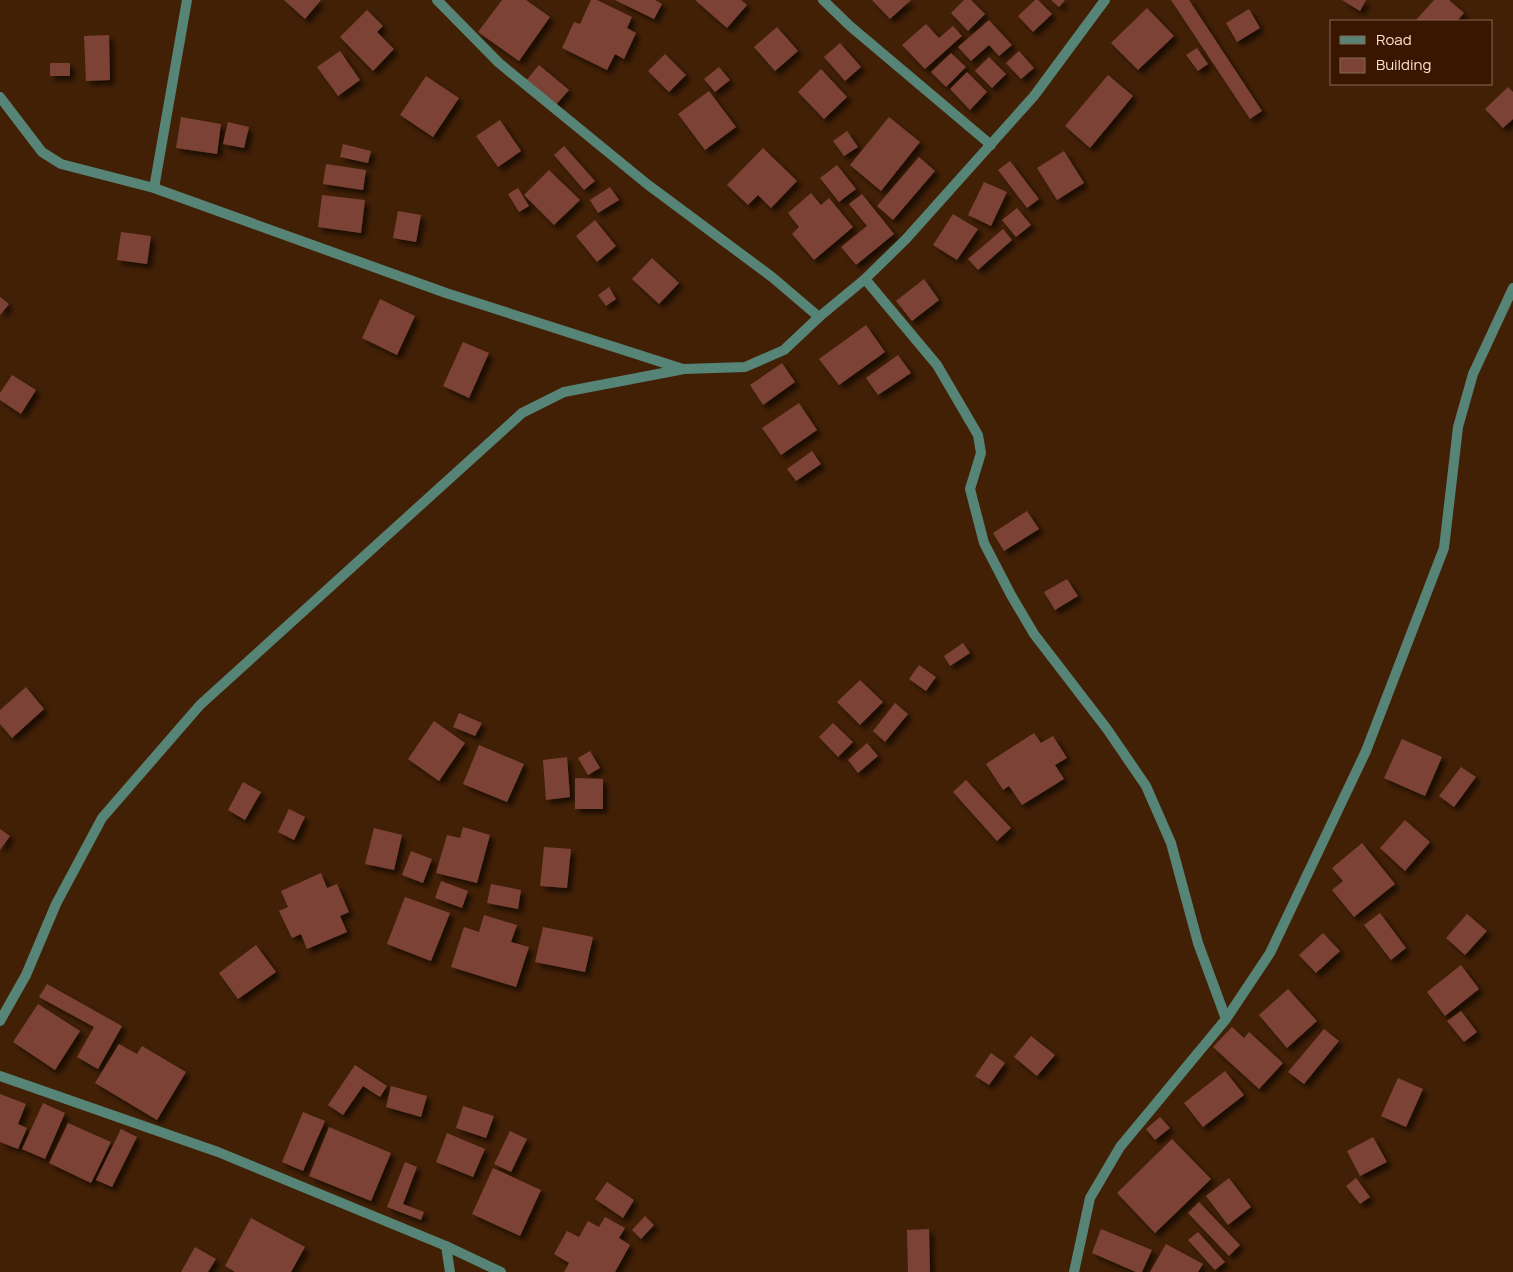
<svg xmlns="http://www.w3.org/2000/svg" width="1513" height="1272" font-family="Manrope,sans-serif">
<defs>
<filter id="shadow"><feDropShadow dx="4.5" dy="4.5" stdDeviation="2.5" flood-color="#0009"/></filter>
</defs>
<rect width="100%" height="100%" fill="#422006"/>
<!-- building -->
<g fill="#7b4336" filter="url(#shadow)">
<polygon points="284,0 321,0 305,19"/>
<polygon points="502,0 526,0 550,17 519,61 478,32"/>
<polygon points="591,0 597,0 632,17 627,28 636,33 624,59 615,54 607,70 562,48 574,22 580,24"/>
<polygon points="615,0 655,0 662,4 654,19"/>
<polygon points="695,0 741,0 747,5 727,28"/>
<polygon points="872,0 911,0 890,19"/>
<polygon points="964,0 971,0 985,14 968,31 951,13"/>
<polygon points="1035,0 1038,0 1052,14 1033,32 1018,16"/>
<polygon points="1051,0 1065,0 1059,7"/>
<polygon points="1171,0 1189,0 1262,111 1250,119"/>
<polygon points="1342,0 1366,0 1360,11"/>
<polygon points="1434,0 1449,0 1464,13 1457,21 1417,21 1416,20"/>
<polygon points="1147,8 1174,36 1138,70 1111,43"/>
<polygon points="1249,9 1260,28 1237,42 1226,23"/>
<polygon points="367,10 383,26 377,32 394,49 373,71 340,37"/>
<polygon points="989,20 1012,45 999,56 989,45 971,61 958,47"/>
<polygon points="926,24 939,38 953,26 962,36 925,69 902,45"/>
<polygon points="777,27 798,51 775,71 754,47"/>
<polygon points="109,35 110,80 86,81 84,36"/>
<polygon points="840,43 861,67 845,81 824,57"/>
<polygon points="1197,48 1208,64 1198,71 1186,55"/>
<polygon points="340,51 360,80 338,96 317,67"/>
<polygon points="1019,51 1034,68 1021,79 1006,63"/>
<polygon points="951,53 966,67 946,87 931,72"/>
<polygon points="665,54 686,75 669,92 648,71"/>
<polygon points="989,57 1006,74 992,88 975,71"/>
<rect x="50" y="63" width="20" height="13"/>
<polygon points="539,65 569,90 554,107 525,82"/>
<polygon points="719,67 730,80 715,92 704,79"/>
<polygon points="821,69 847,97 824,119 798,92"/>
<polygon points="967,72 987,92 970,110 950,89"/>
<polygon points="1108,75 1133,96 1090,148 1065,126"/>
<polygon points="426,76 459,98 433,137 400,115"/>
<polygon points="1508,87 1513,92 1513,119 1503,128 1485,109"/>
<polygon points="709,91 736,127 705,150 678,114"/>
<polygon points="181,117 221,124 217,154 176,148"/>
<polygon points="889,117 920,142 881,191 850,165"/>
<polygon points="500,120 521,151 498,167 476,136"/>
<polygon points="228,122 249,127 244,148 223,144"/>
<polygon points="847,131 858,147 844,156 833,141"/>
<polygon points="343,144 371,151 368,163 340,157"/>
<polygon points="564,146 595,181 584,190 554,155"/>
<polygon points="763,148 797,181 771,208 758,195 748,205 727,185"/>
<polygon points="1064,151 1084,183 1057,200 1037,168"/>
<polygon points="919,157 935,171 893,220 877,206"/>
<polygon points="1010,161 1039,199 1027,208 998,170"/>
<polygon points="326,164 366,170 363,190 323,184"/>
<polygon points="837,165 856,189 839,202 820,178"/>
<polygon points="549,170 580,200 554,225 524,195"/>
<polygon points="984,182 1007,192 991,226 968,215"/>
<polygon points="610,187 619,200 598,213 590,200"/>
<polygon points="518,188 529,206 519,212 508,194"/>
<polygon points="811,193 821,205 829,198 853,227 814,260 792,234 799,227 788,213"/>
<polygon points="862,194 894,234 856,265 841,247 867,226 849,204"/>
<polygon points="322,195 365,200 361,233 318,227"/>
<polygon points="1017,208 1031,225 1016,237 1002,220"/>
<polygon points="398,211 421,215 416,242 393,238"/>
<polygon points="953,214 978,229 957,260 933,245"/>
<polygon points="595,220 616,246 597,262 576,236"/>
<polygon points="1003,229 1012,240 978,270 968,259"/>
<polygon points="121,232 151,236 147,264 117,260"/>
<polygon points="652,258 679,283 659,304 632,279"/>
<polygon points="924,279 939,300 912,321 896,301"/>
<polygon points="609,287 616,299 606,306 598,295"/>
<polygon points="0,297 9,304 0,315"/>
<polygon points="380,299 415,316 397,355 362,338"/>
<polygon points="866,325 885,352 839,385 819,359"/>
<polygon points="463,342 489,353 469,398 443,386"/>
<polygon points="898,355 911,373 878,395 866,378"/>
<polygon points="782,363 795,382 763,405 750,385"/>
<polygon points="12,375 36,390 21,414 0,400 0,393"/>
<polygon points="799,403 817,430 781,455 762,428"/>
<polygon points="812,451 821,464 796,481 787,469"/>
<polygon points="1027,511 1039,529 1004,551 993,533"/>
<polygon points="1067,579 1078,596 1055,610 1044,592"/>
<polygon points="963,643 970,653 950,666 944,656"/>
<polygon points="919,665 936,677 926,691 909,679"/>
<polygon points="860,680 883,702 860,725 837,702"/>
<polygon points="26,687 44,709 12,738 0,724 0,710"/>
<polygon points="895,703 908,714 885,742 873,731"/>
<polygon points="459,713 482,723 475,736 453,727"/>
<polygon points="434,721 465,743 439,781 408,759"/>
<polygon points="833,723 853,742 838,757 819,737"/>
<polygon points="1034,733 1041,743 1053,736 1067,758 1055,765 1064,779 1022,805 1009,786 1003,790 986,764"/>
<polygon points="1402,739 1442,757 1425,796 1384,778"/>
<polygon points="867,743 878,756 858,773 848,760"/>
<polygon points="479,745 524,764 507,802 463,784"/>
<polygon points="590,751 600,768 588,775 578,758"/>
<polygon points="567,757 570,797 546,800 543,760"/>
<polygon points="1461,767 1476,777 1454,807 1439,796"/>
<polygon points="575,778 603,779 603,809 575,809"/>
<polygon points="966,780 1011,828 997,841 953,792"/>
<polygon points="243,782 261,792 245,820 228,810"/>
<polygon points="289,809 305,817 294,840 278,832"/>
<polygon points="1405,820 1430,842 1405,871 1380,848"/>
<polygon points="463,827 490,835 477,883 436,873 447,835 460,838"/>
<polygon points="374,828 402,835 394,870 365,864"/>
<polygon points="0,829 10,836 0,850"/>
<polygon points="1362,843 1395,884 1354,917 1332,890 1343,881 1332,868"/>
<polygon points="544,847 571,849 567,888 540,886"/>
<polygon points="411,851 432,859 423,883 402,875"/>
<polygon points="321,873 327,888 337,884 349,912 340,916 347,932 307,949 301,934 292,938 279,911 288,907 281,891"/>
<polygon points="441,881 468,891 462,908 435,898"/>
<polygon points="491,884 521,890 518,909 487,903"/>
<polygon points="405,897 450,913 431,961 387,944"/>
<polygon points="1380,913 1406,948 1391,960 1364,925"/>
<polygon points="1467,914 1487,931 1465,955 1446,938"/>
<polygon points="484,915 517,925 511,942 529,947 516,987 451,967 464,927 479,932"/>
<polygon points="543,927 593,937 585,972 535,962"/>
<polygon points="1323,933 1340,951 1316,973 1299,955"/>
<polygon points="256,945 276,972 238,999 219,973"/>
<polygon points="1461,965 1479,989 1445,1016 1427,992"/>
<polygon points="47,984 122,1026 98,1069 77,1057 94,1027 39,997"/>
<polygon points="1288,989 1317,1021 1287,1048 1259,1015"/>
<polygon points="38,1004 80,1031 55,1070 13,1042"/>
<polygon points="1461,1011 1477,1032 1464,1042 1447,1021"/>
<polygon points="1232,1027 1244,1038 1249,1032 1283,1063 1259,1089 1213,1047"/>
<polygon points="1324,1029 1339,1041 1304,1084 1288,1072"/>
<polygon points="1031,1036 1055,1055 1037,1076 1014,1057"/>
<polygon points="119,1044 137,1054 142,1046 186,1072 157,1120 95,1083"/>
<polygon points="991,1053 1005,1063 989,1085 975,1076"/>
<polygon points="355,1065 387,1086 380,1097 363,1086 343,1115 328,1105"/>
<polygon points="1225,1071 1244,1095 1203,1127 1184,1103"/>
<polygon points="1398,1078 1423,1089 1406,1127 1381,1116"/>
<polygon points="391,1086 427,1096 421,1117 386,1107"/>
<polygon points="0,1094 26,1104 18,1124 27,1128 18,1149 0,1142"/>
<polygon points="43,1103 65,1113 45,1159 22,1149"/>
<polygon points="463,1106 494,1116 486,1138 456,1128"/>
<polygon points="303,1112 325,1121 303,1171 282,1162"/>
<polygon points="1160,1117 1170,1128 1155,1140 1146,1129"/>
<polygon points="68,1123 111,1142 91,1183 49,1163"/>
<polygon points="329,1127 391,1153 371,1201 309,1176"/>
<polygon points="121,1129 137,1137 112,1187 96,1180"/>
<polygon points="510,1131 527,1139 511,1172 494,1164"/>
<polygon points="447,1133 485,1149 473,1177 436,1162"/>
<polygon points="1373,1137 1387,1162 1360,1176 1347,1151"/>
<polygon points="1172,1139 1211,1179 1155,1233 1117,1193"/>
<polygon points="405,1162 417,1167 403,1204 424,1212 421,1220 387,1207"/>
<polygon points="493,1168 541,1190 520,1236 472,1214"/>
<polygon points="1229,1178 1251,1207 1228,1225 1206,1196"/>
<polygon points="1356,1178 1370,1197 1360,1204 1346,1186"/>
<polygon points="607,1182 634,1200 623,1218 595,1199"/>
<polygon points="1199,1202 1240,1245 1229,1256 1188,1213"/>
<polygon points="645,1216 654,1225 641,1239 632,1230"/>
<polygon points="605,1217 625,1228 619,1238 630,1245 615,1272 564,1272 569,1263 554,1254 567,1231 579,1237 588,1221 599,1227"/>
<polygon points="251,1218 305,1247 291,1272 235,1272 225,1266"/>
<polygon points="929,1229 930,1272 908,1272 907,1230"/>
<polygon points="1101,1229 1152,1250 1142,1272 1136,1272 1092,1253"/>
<polygon points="1198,1232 1225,1262 1215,1270 1188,1240"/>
<polygon points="1166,1244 1203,1264 1198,1272 1150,1272"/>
<polygon points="195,1247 216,1259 208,1272 181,1272"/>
</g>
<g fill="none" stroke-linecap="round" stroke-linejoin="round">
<!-- minor -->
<g stroke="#568577" stroke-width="10">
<polyline points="437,0 499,63 647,184 772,277 819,317"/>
<polyline points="823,0 850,26 991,145"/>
<polyline points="0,97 42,152 61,164 154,188 446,293 683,369"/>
<polyline points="154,188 187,0"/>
<polyline points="865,279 937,365 978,435 981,453 970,489 984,543 1011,595 1034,634 1107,729 1146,786 1171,843 1198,943 1226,1019"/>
<polyline points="0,1021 26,975 56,904 102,818 200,705 522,413 564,392 684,369 745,367 784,350 819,317 865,279 906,239 1034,96 1105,0"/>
<polyline points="0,1076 218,1152 446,1246 501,1272"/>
<polyline points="446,1246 450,1272"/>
<polyline points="1074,1272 1090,1198 1120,1147 1226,1019 1270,953 1366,751 1444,548 1458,427 1473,374 1513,288"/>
</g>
</g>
<!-- legend -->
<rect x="1330" y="20" width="162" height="65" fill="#381600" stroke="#886753"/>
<rect x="1340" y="36" width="25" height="8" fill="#568577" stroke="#886753"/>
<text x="1376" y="45" font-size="15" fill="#ffe1cf">Road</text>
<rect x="1340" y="58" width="25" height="15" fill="#7b4336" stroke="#886753"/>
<text x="1376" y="70" font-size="15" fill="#ffe1cf">Building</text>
</svg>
